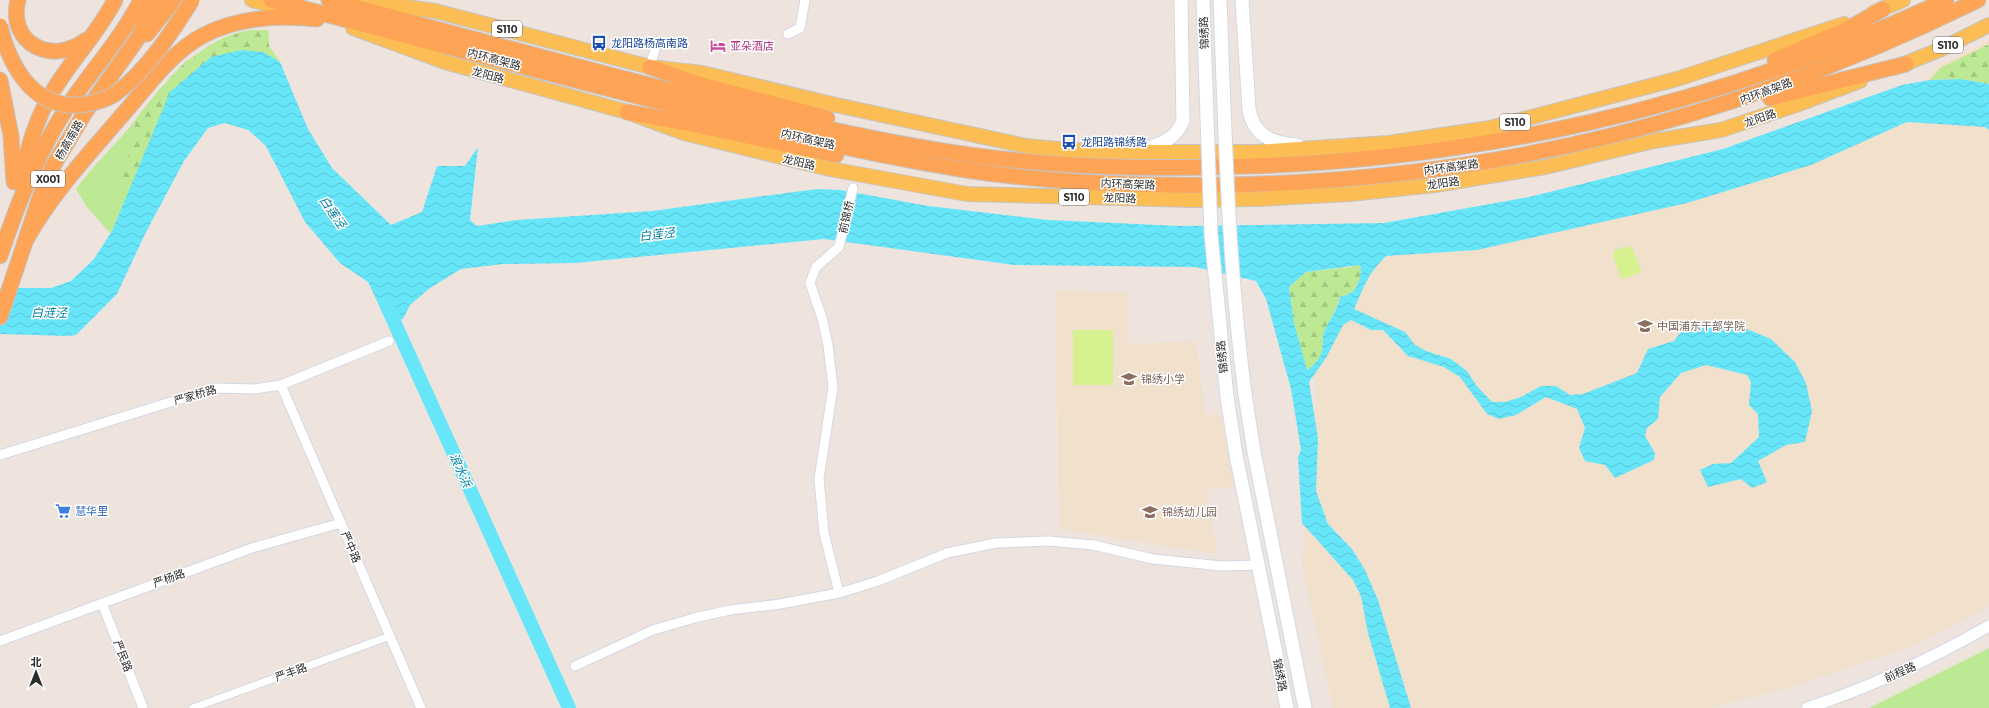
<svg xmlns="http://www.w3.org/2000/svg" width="1989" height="708" font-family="Montserrat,'Noto Sans SC',sans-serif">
<defs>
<pattern id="forest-firs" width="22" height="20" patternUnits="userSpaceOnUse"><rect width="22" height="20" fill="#bde995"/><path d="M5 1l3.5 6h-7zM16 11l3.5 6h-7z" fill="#a3c881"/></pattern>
<pattern id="water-waves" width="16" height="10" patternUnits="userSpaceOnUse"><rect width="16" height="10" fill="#68e6f9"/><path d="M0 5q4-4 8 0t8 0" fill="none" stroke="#5ac5d6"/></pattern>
</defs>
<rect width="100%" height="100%" fill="#eee4dd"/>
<!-- education -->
<g fill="#f1e0cb">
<polygon points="1989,40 1989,606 1918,644 1795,686 1710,708 1333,708 1302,565 1307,488 1317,390 1287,263 1907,122 1932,70"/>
<polygon points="1056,290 1127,293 1127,344 1196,341 1205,415 1221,414 1234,486 1206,490 1217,554 1059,529"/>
</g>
<!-- green -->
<g fill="#bde995">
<path d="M 268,30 L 269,46 L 280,62 L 263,52 L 242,50 L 110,233 L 86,206 L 76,189 C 92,167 111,149 128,129 C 161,90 191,44 244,31 C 252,30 261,30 268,30 Z"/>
<polygon points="1989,648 1989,708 1869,708"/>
</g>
<!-- forest -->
<g fill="url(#forest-firs)">
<polygon points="268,30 269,46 280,62 263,52 242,50 151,135 130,186 123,178 137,117 158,91 185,62 223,38 245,31"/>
<polygon points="1989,44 1989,84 1961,79 1930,80 1940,68"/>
<path d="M 1360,264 C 1362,273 1359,286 1352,292 C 1350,294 1344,296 1340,297 C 1337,309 1329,320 1324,332 C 1322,339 1324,347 1321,354 C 1319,360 1312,367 1306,370 L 1294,323 L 1289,287 L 1306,272 L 1352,267 Z"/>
</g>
<!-- pitch -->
<g fill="#d5f190">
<polygon points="1629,246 1633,250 1641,271 1638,274 1621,279 1613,255 1615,250"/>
<rect x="1073" y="330" width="40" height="55"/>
</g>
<!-- water -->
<path fill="url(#water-waves)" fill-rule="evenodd" d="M 242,50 L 263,52 L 280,62 L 308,129 L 332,168 L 391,225 L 422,212 L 437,166 L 465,166 L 478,147 L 470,220 L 477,226 L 517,220 L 652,211 L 817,189 L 841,190 L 928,206 L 1049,220 L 1179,226 L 1384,223 L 1529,197 L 1723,149 L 1902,85 L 1930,80 L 1961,79 L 1989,84 L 1989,130 L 1985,127 L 1907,122 L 1811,165 L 1687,203 L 1477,250 L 1386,256 C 1367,275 1365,285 1354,309 L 1405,332 L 1415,345 L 1426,351 L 1451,359 L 1467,371 L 1476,385 L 1492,402 L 1505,402 L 1521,397 L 1541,386 L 1556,386 L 1570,395 L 1583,394 L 1637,373 L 1648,349 L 1674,341 L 1683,329 L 1699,323 L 1742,327 L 1771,339 L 1795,362 L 1806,383 L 1812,411 L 1805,442 L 1786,445 L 1758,461 L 1767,482 L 1752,488 L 1741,479 L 1708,487 L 1700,470 L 1713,464 L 1731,463 L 1759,437 L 1758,414 L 1749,405 L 1751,382 L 1747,375 L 1706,365 L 1681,373 L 1660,397 L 1658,419 L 1647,428 L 1645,436 L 1655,453 L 1654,460 L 1615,478 L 1605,465 L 1585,461 L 1579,448 L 1585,428 L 1577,409 L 1546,397 L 1516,415 L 1499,419 L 1487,414 L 1460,377 L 1444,367 L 1408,356 L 1383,330 L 1371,330 L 1351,320 L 1343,325 L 1326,358 L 1309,382 L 1318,438 L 1316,491 L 1328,524 L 1352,549 L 1365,570 L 1378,600 L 1411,708 L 1390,708 L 1368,633 L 1361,596 L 1353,580 L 1302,523 L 1298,457 L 1301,450 L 1291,389 L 1278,342 L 1266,299 L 1256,281 L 1195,267 L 1014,265 L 824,239 L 576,263 L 503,264 L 461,269 L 430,288 L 410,305 L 403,319 L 387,322 L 368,282 L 340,263 L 305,222 L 266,146 L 248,130 L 225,123 L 208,128 L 184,161 L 146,232 L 117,294 L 76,335 L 68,336 L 0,334 L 0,288 L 51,288 L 71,281 L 94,259 L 112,231 L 170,92 L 211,57 ZM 1360,265 C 1362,273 1359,286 1352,292 C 1350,294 1344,296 1340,297 C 1338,309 1329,320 1324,332 C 1322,338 1324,347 1321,354 C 1319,360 1312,367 1307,370 L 1294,323 L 1289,287 L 1306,272 Z"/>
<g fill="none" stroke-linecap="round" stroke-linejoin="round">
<!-- river -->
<polyline stroke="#68e6f9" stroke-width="14" points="386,304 569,708"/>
<defs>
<polyline id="pedestrian" points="193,708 390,636"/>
<g id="minor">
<polyline points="788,34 800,28 805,0"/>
<polyline points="650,67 657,42"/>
<polyline points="281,385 421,708"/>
<polyline points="0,455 216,388 254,389 281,385 389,341"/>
<polyline points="839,593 824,533 819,479 833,387 828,345 822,318 810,283 816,267 839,247 853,188"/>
<polyline points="102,603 143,708"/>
<polyline points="0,641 252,548 341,523"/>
<polyline points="575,666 653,630 694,618 730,610 780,604 839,593 878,581 947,553 996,543 1049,541 1093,545 1153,559 1222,566 1258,565"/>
</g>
<path id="tertiary" d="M 1807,708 C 1871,687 1931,659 1989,626"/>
<g id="secondary">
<path d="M 1242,0 L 1249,109 C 1253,135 1272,144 1297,145"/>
<path d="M 1142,150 C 1161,144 1175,140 1183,121 L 1181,0"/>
<polyline points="1245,394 1254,452 1305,708"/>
<polyline points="1227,397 1236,455 1287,708"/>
</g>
<g id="primary">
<polyline points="252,0 283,8"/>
<polyline points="358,0 435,11 650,67 702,73 836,105 1026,146 1069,150 1132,152 1256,152 1388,143 1490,128 1677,79 1844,24"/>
<polyline points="1873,13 1903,0"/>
<polyline points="353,28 445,62 627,112 684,133 830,169 967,194 1193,200 1258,199 1350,194 1435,185 1545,167 1654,141 1721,130 1796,105 1860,81"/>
<polyline points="1894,68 1939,50 1989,25"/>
</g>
<g id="trunk">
<path d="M 18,0 C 7,44 53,66 86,40"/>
<path d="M 271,0 C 402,34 533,70 664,103 C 764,129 864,154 966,170 C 1050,183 1136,186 1221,185 C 1492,181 1735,120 1978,0"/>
<path d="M 329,0 C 447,32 565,64 684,94 C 778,118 873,141 970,155 C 1050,166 1131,169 1211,167 C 1465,164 1716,108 1946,0"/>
<polyline points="147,34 174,0"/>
<polyline points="1775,60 1846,30 1883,9"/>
<polyline points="650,67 698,84 827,118"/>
<polyline points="0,80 11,136 14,182"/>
<polyline points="1770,98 1906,64"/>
<polyline points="627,112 687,123 836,155"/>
<path d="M 21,179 C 28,148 36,118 53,91 C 72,59 98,33 115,0"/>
<path d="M 26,240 C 52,193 89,154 124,113 C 148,86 171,52 204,35 C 239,17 279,15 317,19"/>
<path d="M 0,256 C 18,203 37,153 68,106 C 92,70 121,39 141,0"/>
<polyline points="0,317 40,197 53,166 86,111 138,38 157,0"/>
</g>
</defs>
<!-- pedestrian casing -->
<use href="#pedestrian" stroke="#d2d8e5" stroke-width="9"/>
<!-- minor casing -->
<use href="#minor" stroke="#d2d8e5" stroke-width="11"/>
<!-- tertiary casing -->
<use href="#tertiary" stroke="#d2d8e5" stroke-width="13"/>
<!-- secondary casing -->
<use href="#secondary" stroke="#d2d8e5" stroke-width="15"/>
<!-- primary casing -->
<use href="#primary" stroke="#c4c4c4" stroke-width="16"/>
<!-- trunk casing -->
<use href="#trunk" stroke="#c4c4c4" stroke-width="17"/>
<!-- pedestrian -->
<use href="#pedestrian" stroke="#fff" stroke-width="7"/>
<!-- minor -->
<use href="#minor" stroke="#fff" stroke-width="9"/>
<!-- tertiary -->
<use href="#tertiary" stroke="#fff" stroke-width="11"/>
<!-- secondary -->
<use href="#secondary" stroke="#fff" stroke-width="13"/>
<!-- primary -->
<use href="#primary" stroke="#fcbe54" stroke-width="14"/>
<!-- trunk -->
<use href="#trunk" stroke="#fea456" stroke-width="15"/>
<defs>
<g id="secondary-bridge">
<polyline points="1203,0 1211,234 1227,397"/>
<path d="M 1220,0 C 1225,132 1228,263 1245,394"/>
</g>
<path id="trunk-bridge" d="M 0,26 C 9,64 32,108 78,105 C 91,104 104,101 115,94 C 146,72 172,32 192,0"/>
</defs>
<!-- secondary-bridge casing -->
<use href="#secondary-bridge" stroke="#d2d8e5" stroke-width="15" stroke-linecap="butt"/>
<!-- trunk-bridge casing -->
<use href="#trunk-bridge" stroke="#c4c4c4" stroke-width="17" stroke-linecap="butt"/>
<!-- secondary-bridge -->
<use href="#secondary-bridge" stroke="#fff" stroke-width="13"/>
<!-- trunk-bridge -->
<use href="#trunk-bridge" stroke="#fea456" stroke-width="15"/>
</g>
<!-- icons -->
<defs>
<symbol id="bus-bare" viewBox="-9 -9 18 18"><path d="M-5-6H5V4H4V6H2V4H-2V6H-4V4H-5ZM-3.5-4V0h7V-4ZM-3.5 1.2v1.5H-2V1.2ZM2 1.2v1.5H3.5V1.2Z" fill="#1a4fb4" stroke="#fff" stroke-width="2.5" paint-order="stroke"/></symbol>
<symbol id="hotel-bare" viewBox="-9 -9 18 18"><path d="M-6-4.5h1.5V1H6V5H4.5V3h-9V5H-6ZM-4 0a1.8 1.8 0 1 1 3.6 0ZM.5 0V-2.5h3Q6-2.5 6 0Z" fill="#d1479c" stroke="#fff" stroke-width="2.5" paint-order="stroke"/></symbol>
<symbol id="university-bare" viewBox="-9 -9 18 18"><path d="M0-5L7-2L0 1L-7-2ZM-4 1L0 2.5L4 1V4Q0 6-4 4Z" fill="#8d6e63" stroke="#fff" stroke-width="2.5" paint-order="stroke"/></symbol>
<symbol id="school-bare" viewBox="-9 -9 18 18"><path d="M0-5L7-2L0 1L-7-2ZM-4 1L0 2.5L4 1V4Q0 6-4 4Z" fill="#8d6e63" stroke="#fff" stroke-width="2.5" paint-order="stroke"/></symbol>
<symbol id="supermarket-bare" viewBox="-9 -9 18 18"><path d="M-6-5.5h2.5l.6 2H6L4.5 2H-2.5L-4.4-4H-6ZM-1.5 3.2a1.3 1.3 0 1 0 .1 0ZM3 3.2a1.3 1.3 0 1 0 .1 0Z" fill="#3f7fe0" stroke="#fff" stroke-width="2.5" paint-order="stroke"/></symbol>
</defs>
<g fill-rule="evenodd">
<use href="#bus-bare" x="588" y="32" width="22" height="22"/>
<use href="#hotel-bare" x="707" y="35" width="22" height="22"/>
<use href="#bus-bare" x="1058" y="131" width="22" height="22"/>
<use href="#university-bare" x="1634" y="315" width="22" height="22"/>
<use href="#school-bare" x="1118" y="368" width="22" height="22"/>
<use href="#supermarket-bare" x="52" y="500" width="22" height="22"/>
<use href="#school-bare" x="1139" y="501" width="22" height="22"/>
</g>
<g text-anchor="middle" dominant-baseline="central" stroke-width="3" stroke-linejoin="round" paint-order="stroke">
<!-- shield labels -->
<g fill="#fff" stroke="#6b6b6b" stroke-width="1">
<rect x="492" y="21" width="30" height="16" rx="3"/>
<rect x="1933" y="37" width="30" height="16" rx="3"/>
<rect x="1500" y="114" width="30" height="16" rx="3"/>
<rect x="31" y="171" width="34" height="16" rx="3"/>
<rect x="1059" y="189" width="30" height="16" rx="3"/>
</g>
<g font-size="10" font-weight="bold" fill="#2c2c2c">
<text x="507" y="29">S110</text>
<text x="1948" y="45">S110</text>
<text x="1515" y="122">S110</text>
<text x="48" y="179">X001</text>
<text x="1074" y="197">S110</text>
</g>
<!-- street labels -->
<g font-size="11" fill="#2c2c2c" stroke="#fff">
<text transform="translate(1204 33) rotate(-92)">锦绣路</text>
<text transform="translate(494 59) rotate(15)">内环高架路</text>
<text transform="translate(488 75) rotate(15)">龙阳路</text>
<text transform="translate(1766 91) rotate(-20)">内环高架路</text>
<text transform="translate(1760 118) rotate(-19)">龙阳路</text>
<text transform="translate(808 139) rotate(13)">内环高架路</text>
<text transform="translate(69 140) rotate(-60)">杨高南路</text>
<text transform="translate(799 162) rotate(13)">龙阳路</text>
<text transform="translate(1451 167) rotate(-8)">内环高架路</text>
<text transform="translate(1443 183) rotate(-8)">龙阳路</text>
<text transform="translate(1128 184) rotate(2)">内环高架路</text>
<text transform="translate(1120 198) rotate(2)">龙阳路</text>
<text transform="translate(846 217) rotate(-77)">前锦桥</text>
<text transform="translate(1222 357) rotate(-96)">锦绣路</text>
<text transform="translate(195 395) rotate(-16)">严家桥路</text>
<text transform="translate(351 547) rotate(66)">严中路</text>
<text transform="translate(169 578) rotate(-20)">严杨路</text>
<text transform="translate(123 656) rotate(69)">严民路</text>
<text transform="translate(291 672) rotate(-20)">严丰路</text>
<text transform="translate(1900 672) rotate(-24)">前程路</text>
<text transform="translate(1280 675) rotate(79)">锦绣路</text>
</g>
<!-- transit labels -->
<g font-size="11" fill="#164399" stroke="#fff" text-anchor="start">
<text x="611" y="43">龙阳路杨高南路</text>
<text x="1081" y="142">龙阳路锦绣路</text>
</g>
<!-- hotel labels -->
<g font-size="11" fill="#b23c85" stroke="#fff" text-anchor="start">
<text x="730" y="46">亚朵酒店</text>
</g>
<!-- education labels -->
<g font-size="11" fill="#785e54" stroke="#fff" text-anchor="start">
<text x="1657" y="326">中国浦东干部学院</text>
<text x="1141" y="379">锦绣小学</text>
<text x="1162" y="512">锦绣幼儿园</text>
</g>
<!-- shop labels -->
<g font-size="11" fill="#366cbe" stroke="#fff" text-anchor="start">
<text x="75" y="511">慧华里</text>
</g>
<!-- water labels -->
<g font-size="12" font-style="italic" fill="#0381a1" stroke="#fff">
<text transform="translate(333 212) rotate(55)">白莲泾</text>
<text transform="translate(657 234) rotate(-7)">白莲泾</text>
<text x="49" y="312">白涟泾</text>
<text transform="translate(461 470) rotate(66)">浪水浜</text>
</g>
</g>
<!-- north arrow -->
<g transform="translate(36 672)" stroke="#ffffff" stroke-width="3" paint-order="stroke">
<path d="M0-3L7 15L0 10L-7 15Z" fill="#2c2c2c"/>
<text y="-6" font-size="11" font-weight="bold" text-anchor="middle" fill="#2c2c2c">北</text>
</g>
</svg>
